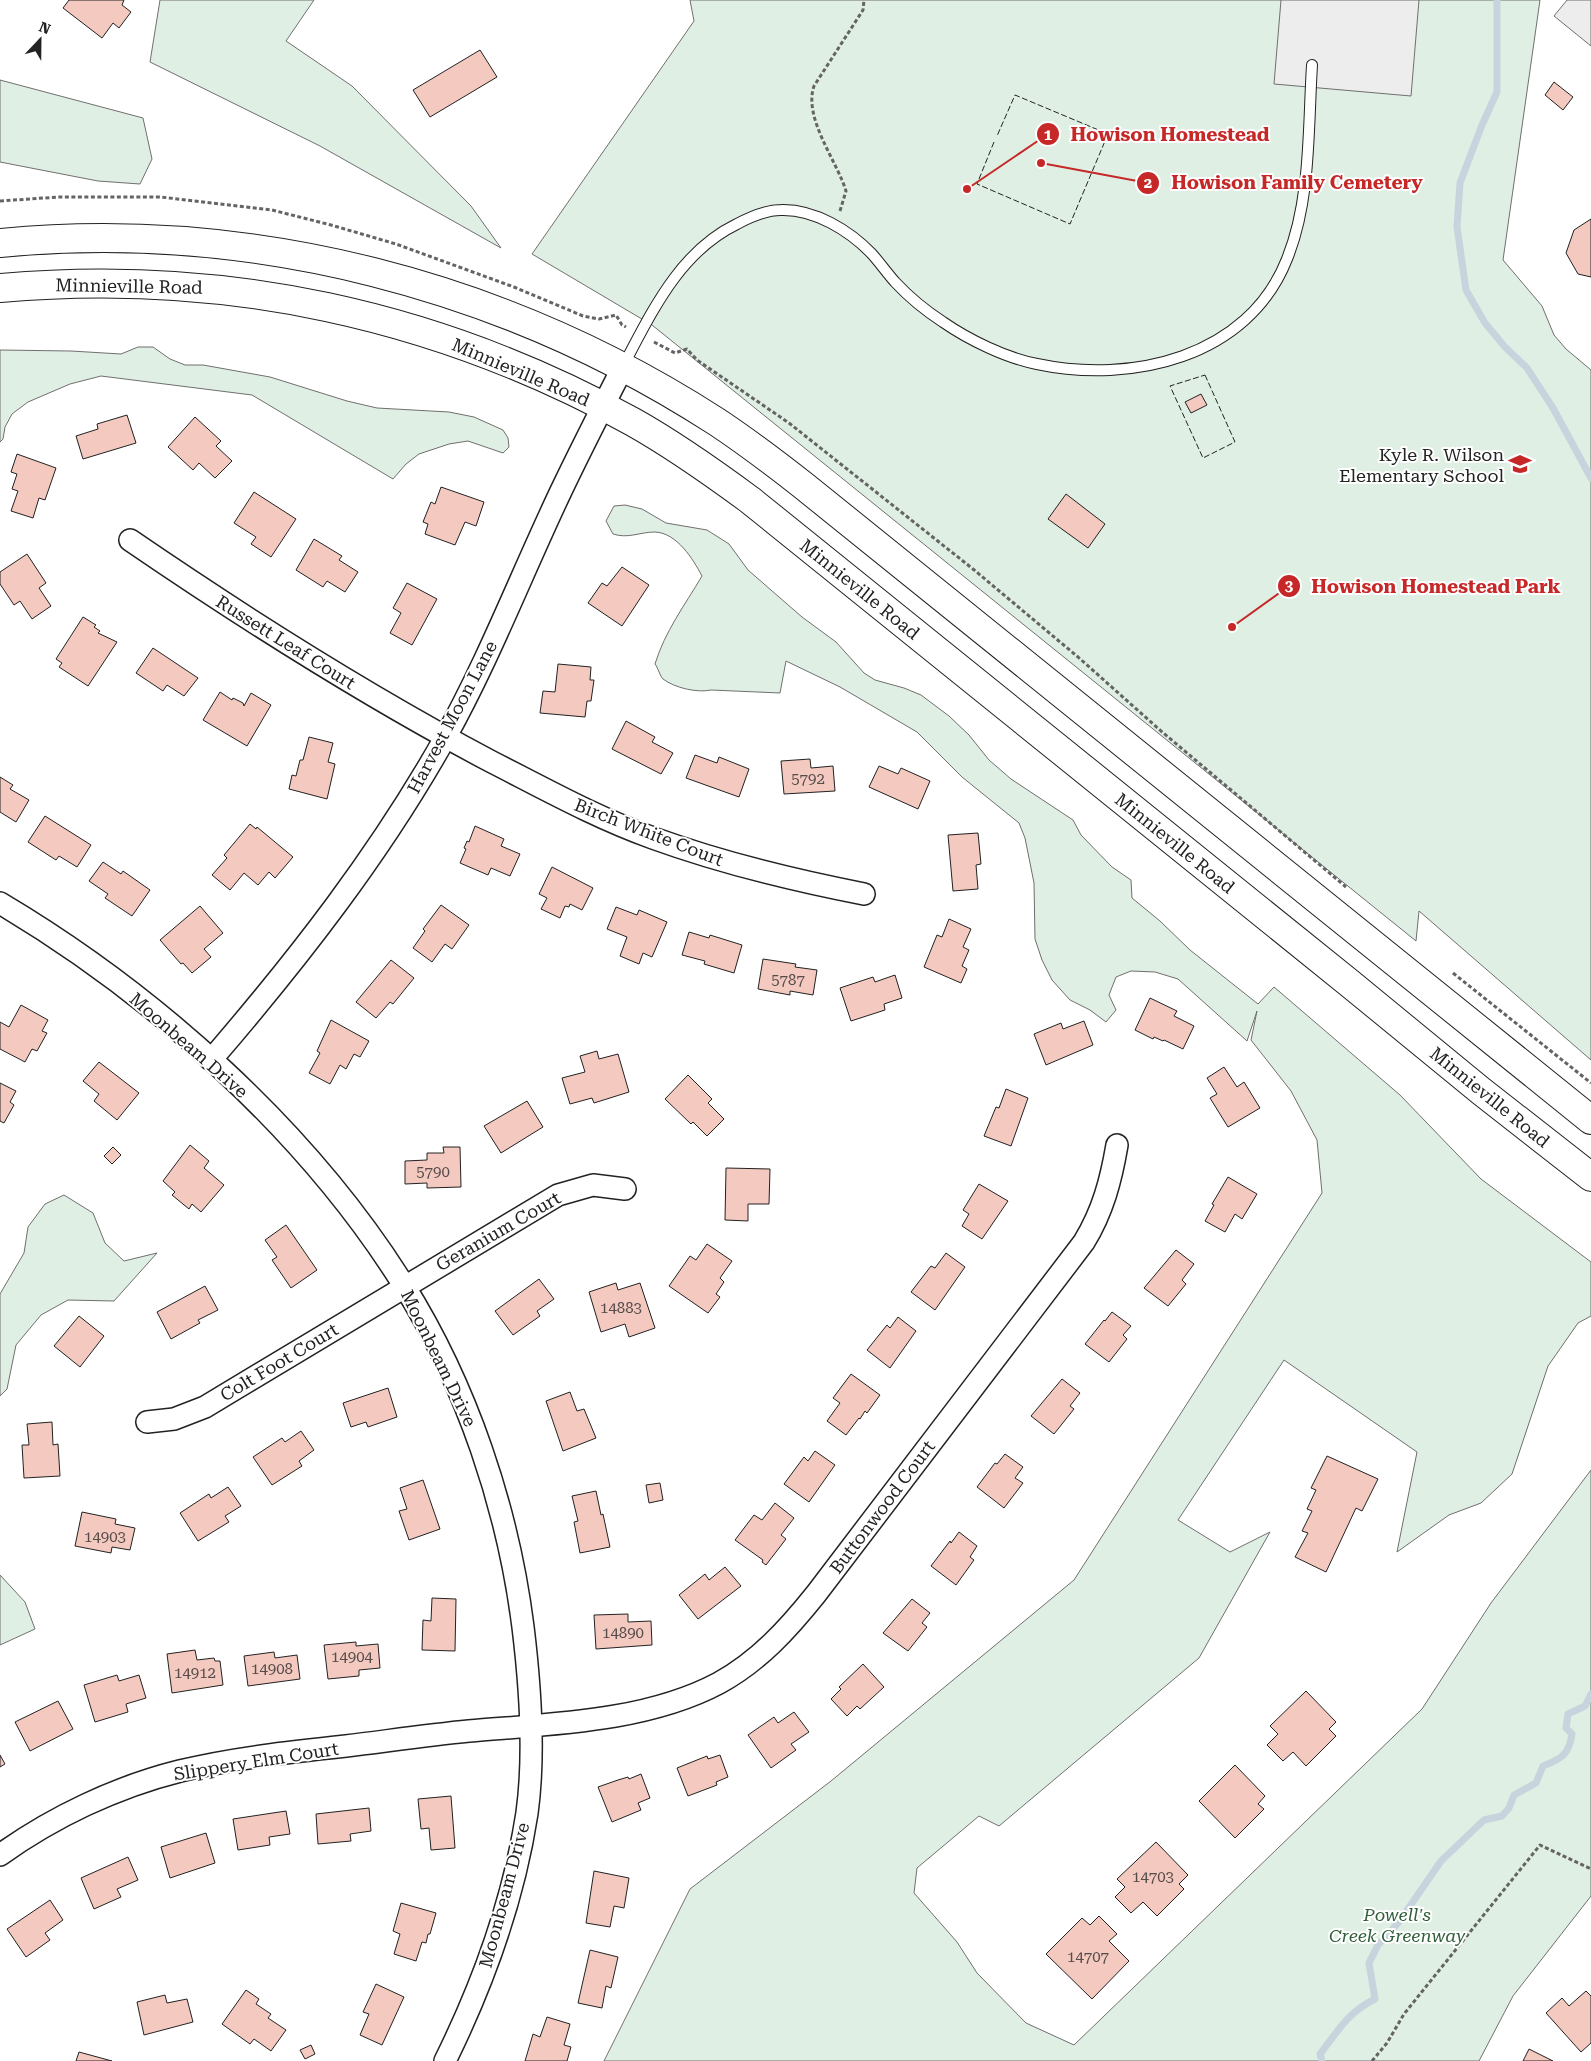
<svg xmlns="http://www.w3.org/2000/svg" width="1591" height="2061" font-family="'Roboto Serif',serif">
<rect width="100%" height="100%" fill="#fff"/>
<!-- green -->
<g fill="#e0efe3" stroke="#6f6f6f">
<polygon points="160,0 314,0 286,41 352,86 471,206 501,248 320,146 150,62"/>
<polygon points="690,0 1540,0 1503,260 1542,306 1554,335 1566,349 1591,370 1591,1060 1419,911 1416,941 652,325 532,254 694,21"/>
<polygon points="0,80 143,118 152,159 140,184 98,181 0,162"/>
<polygon points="138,347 153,347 170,359 185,365 203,365 270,377 347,401 377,408 449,412 474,417 503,430 508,438 509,447 503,453 468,441 449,444 419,454 406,464 393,479 252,395 101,376 70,384 28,402 12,414 5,427 3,439 0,442 0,350 71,351 121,354"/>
<path d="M 625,505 L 642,509 L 666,523 L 707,530 L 729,544 L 748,570 L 802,617 L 836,642 L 864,673 L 875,680 L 904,688 L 921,695 L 949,716 L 969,735 L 989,760 L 1011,779 L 1073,820 L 1081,835 L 1112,867 L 1131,880 L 1132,898 L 1160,921 L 1190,950 L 1258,1004 L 1274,987 L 1400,1095 L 1481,1179 L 1591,1262 L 1591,1316 L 1578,1323 L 1548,1366 L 1512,1474 L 1481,1503 L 1449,1515 L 1397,1552 L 1417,1452 L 1284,1360 L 1178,1520 L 1230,1552 L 1270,1532 L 1199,1658 L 999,1826 L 979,1816 L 917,1868 L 914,1893 L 957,1942 L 977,1973 L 1026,2023 L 1074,2045 L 1422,1709 L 1491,1603 L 1591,1470 L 1591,1896 L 1513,1996 L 1479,2061 L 604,2061 L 690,1889 L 831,1781 L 1074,1580 L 1322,1193 L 1317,1140 L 1291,1091 L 1251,1040 L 1257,1011 L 1247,1041 L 1178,979 L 1155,972 L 1131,971 L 1116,977 L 1109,995 L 1116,1010 L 1106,1022 L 1090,1010 L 1070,1000 L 1052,980 L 1042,960 L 1035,939 L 1034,883 L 1025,838 L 1019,823 L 962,777 L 917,732 L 840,687 L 786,661 L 780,693 L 711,690 C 697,693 675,688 663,679 C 660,676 658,668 655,664 C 665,631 685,605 702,576 C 693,559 677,533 655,532 C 640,532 628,539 613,534 L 606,521 L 614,506 Z"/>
<polygon points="64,1195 93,1213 105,1243 124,1261 157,1253 114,1301 68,1300 41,1315 16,1345 7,1389 0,1396 0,1294 24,1253 28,1227 45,1204"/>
<polygon points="0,1575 25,1602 35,1629 0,1645"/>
</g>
<!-- parking -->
<g fill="#ededed" stroke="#6f6f6f">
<polygon points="1281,0 1419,0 1411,96 1274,84"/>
<polygon points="1567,0 1591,0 1591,46 1554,16"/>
</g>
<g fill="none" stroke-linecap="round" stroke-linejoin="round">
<!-- stream -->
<g stroke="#c7d3dd" stroke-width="7">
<polyline points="1497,0 1497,92 1482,125 1460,183 1457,227 1466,290 1485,323 1505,347 1527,368 1553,408 1591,478"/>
<path d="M 1322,2061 L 1320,2054 C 1339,2030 1347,2013 1375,1999 L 1369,1963 L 1378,1945 L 1399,1922 L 1441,1861 L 1484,1820 L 1502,1816 L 1509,1808 L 1514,1795 L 1536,1783 L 1543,1766 C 1561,1759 1569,1755 1572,1734 L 1566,1728 L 1568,1714 L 1585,1706 L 1591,1694"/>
</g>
</g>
<!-- building -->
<g fill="#f3c9c0" stroke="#222">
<polygon points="69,0 124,0 122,5 131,12 119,28 113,23 102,38 63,8"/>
<polygon points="480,50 497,77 430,117 413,90"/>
<polygon points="1554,82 1573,97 1563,110 1545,95"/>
<polygon points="1591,219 1591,277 1578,274 1566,253 1574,230"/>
<polygon points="1201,394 1207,405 1191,413 1185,402"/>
<polygon points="127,415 136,443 83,459 76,436 98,429 97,424"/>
<polygon points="195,417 221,441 216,446 232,461 215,478 199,463 193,470 168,447"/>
<polygon points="17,454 56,468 45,500 39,498 33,518 11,511 18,491 12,489 17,474 11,472"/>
<polygon points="441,487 484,502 476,526 465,522 455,545 425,534 428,524 423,522 431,502 435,504"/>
<polygon points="254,492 296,519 271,557 251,544 256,537 234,523"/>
<polygon points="1066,494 1105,524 1088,548 1048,519"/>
<polygon points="314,539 342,556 339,560 358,572 345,592 327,581 323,587 296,570"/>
<polygon points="27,554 46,583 39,588 51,606 32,619 20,601 14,605 0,584 0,572"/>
<polygon points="622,567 649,585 622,626 588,603 602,583 607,586"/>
<polygon points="407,583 437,599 412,645 390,633 401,613 393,608"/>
<polygon points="83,617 96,625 94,627 100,631 98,633 117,642 88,686 59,667 62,663 56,659"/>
<polygon points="153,648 198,678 184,696 167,685 163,691 136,673"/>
<polygon points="558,664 591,667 590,680 594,680 591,701 587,701 585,717 540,713 543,691 555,692"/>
<polygon points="220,692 232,700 233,698 243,703 244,706 251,693 271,705 247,746 203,720"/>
<polygon points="626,721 655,737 652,742 673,753 661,774 612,749"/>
<polygon points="309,737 333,743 328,762 335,764 327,799 289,789 292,775 296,776 300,760 303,760"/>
<polygon points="695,755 717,763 719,757 749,769 739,797 686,778"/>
<polygon points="810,759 811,768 833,766 835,791 784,794 781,761"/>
<polygon points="879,766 898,774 901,768 930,781 918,809 869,787"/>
<polygon points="0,777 13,785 10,789 29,800 16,822 0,812"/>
<polygon points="45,816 91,845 77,867 59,856 56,860 28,842"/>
<polygon points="250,824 256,829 257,827 293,857 275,878 269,872 258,885 244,873 230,890 212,875 227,858 224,855"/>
<polygon points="475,826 504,839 501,846 520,854 510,876 491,868 488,875 460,863 466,849 464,848 467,841 469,842"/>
<polygon points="978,833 981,864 976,865 978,889 953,891 948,835"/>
<polygon points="103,862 121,874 123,871 150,890 132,916 105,898 108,894 89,881"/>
<polygon points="552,867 593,888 582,910 570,904 569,907 565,906 560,918 541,909 547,898 539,894"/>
<polygon points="441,905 469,925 452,949 445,944 432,962 413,948 425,931 423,929"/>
<polygon points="200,906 223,933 204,949 211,957 192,973 183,963 181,964 160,940"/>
<polygon points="616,907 637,915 639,910 667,922 652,957 643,953 639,964 620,956 627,937 607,929"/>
<polygon points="949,919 971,929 963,947 969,950 962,966 967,969 961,983 924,967 937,935 942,937"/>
<polygon points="689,932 709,938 710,935 742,945 734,973 704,964 705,961 682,955"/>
<polygon points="763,959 796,964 795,967 817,970 813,995 790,991 790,995 758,989"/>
<polygon points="391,960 414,978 393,1004 390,1002 376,1018 356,1002"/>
<polygon points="895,975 902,998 884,1004 885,1010 851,1021 840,988 873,977 875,982"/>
<polygon points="1150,998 1177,1011 1174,1016 1194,1026 1183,1049 1164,1040 1163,1041 1154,1037 1153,1039 1135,1030"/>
<polygon points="21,1005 48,1020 42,1031 47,1033 37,1051 32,1049 25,1062 0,1049 0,1022 9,1027"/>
<polygon points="331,1020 369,1041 360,1057 354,1054 346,1069 340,1065 330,1084 309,1073 320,1053 317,1051"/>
<polygon points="1084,1021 1093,1045 1046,1065 1034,1034 1061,1023 1063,1029"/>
<polygon points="597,1051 599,1059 618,1054 629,1092 594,1103 592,1098 570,1104 562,1078 585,1072 580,1056"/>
<polygon points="99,1062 139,1093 117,1120 94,1101 99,1094 83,1081"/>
<polygon points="1224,1067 1237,1087 1244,1082 1260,1108 1228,1127 1210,1098 1217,1094 1207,1078"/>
<polygon points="688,1075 712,1099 708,1103 724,1119 707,1136 693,1122 691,1124 665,1099"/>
<polygon points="0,1083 16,1091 10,1102 14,1105 4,1123 0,1121"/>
<polygon points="1006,1089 1028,1098 1011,1146 984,1136 996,1107 999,1108"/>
<polygon points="527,1101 543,1127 501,1153 484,1126"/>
<polygon points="190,1145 209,1161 204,1168 224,1185 201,1212 192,1204 189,1209 172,1195 175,1192 163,1181"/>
<polygon points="113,1147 121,1155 112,1164 104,1156"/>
<polygon points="443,1147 460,1147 461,1187 427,1188 427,1183 405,1184 405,1161 427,1160 427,1153 444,1153"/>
<polygon points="726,1168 770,1169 769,1204 748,1204 748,1221 725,1220"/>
<polygon points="1228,1177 1257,1194 1242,1219 1235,1214 1225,1232 1205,1221 1214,1205 1212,1204"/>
<polygon points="979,1184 1008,1201 982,1239 962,1226 969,1214 963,1210"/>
<polygon points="286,1225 317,1270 291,1288 272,1260 277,1257 265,1240"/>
<polygon points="707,1244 732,1261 720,1278 724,1282 716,1294 720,1297 708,1313 669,1286 690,1256 696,1260"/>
<polygon points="1176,1250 1194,1264 1182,1280 1186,1284 1168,1306 1144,1288"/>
<polygon points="946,1253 965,1267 935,1310 911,1292 931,1266 935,1268"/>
<polygon points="539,1279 554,1299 537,1311 540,1316 513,1335 495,1311"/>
<polygon points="616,1283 618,1290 640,1283 655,1328 629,1337 625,1324 601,1332 589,1292"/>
<polygon points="205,1286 218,1310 198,1320 200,1323 171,1339 157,1312"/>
<polygon points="1112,1312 1131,1326 1123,1335 1127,1339 1109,1362 1085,1344 1104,1320 1105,1321"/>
<polygon points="79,1316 104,1336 80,1367 54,1346"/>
<polygon points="898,1317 916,1331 890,1368 867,1350 887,1325 890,1328"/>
<polygon points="851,1374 880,1395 867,1413 865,1411 860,1419 859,1418 846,1435 827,1421 840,1403 833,1398"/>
<polygon points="1062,1379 1080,1393 1070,1406 1074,1409 1054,1434 1031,1416"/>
<polygon points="388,1388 397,1417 368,1427 366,1422 351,1427 343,1403"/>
<polygon points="570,1392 577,1411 584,1409 596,1438 563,1451 546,1401"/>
<polygon points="52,1422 53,1445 58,1444 60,1476 24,1478 22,1445 29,1445 27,1424"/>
<polygon points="301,1431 314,1450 299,1461 302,1466 272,1485 253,1457 282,1438 285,1442"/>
<polygon points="815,1451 835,1465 809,1502 784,1484 804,1457 808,1461"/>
<polygon points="1005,1454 1023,1467 1015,1478 1023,1483 1004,1508 977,1487 995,1463 997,1464"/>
<polygon points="1327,1456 1378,1479 1362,1511 1356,1508 1326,1572 1295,1557 1308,1533 1302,1531 1312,1511 1307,1509 1316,1490 1311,1488"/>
<polygon points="423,1480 440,1529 409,1540 399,1511 407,1509 400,1488"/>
<polygon points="660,1483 663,1500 649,1503 646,1485"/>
<polygon points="228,1487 241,1506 225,1516 229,1522 198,1541 180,1513 209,1494 211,1498"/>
<polygon points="596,1491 601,1515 603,1514 610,1547 580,1553 574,1522 578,1521 572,1496"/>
<polygon points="775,1503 794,1518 781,1535 786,1539 766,1565 762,1562 763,1560 735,1540 754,1515 762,1520"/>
<polygon points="82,1512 116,1519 115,1524 135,1528 130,1550 112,1547 111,1553 75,1546"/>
<polygon points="959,1532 977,1546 970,1557 974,1560 956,1585 931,1566 950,1541 951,1543"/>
<polygon points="725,1567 741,1586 698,1619 679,1595 705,1574 709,1580"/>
<polygon points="432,1598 456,1599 455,1651 422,1650 423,1620 431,1621"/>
<polygon points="912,1599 930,1613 922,1623 927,1627 908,1651 883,1633"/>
<polygon points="628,1614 628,1622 651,1621 652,1645 596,1649 594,1615"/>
<polygon points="356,1642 356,1646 378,1644 380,1668 359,1670 359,1676 328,1679 324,1645"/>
<polygon points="195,1650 197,1660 214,1658 215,1661 220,1661 223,1685 172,1693 167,1654"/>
<polygon points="274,1652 275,1658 297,1655 300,1679 248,1686 244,1656"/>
<polygon points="863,1664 884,1687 860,1709 857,1706 847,1716 831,1699 841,1689 839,1687"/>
<polygon points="117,1675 119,1681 139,1675 146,1698 126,1704 128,1712 95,1722 84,1685"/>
<polygon points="1306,1691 1336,1722 1329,1729 1336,1736 1306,1766 1293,1752 1283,1761 1267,1745 1278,1734 1270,1726"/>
<polygon points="58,1701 73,1729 30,1751 15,1722"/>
<polygon points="794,1712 809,1732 791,1744 796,1750 771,1768 748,1735 774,1717 778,1723"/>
<polygon points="0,1755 5,1764 0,1767"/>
<polygon points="720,1755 728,1777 716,1782 717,1785 688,1796 677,1768 707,1756 708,1759"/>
<polygon points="1235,1765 1265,1796 1258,1804 1264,1809 1235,1838 1199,1801"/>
<polygon points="641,1774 650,1798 638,1803 641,1810 612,1822 598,1787 618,1780 628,1777 629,1779"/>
<polygon points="451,1796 455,1848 431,1850 429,1828 421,1829 418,1799"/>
<polygon points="369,1808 371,1831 350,1834 351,1841 318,1844 316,1814"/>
<polygon points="286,1811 290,1834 269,1837 270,1845 238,1850 233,1819"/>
<polygon points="206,1833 215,1863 170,1878 161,1847"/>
<polygon points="1156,1842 1188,1875 1179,1884 1184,1889 1157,1916 1143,1902 1131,1913 1115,1897 1125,1887 1117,1879"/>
<polygon points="128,1857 138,1880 117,1889 121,1897 94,1909 81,1878"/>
<polygon points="594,1871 629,1878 624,1908 614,1906 610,1927 586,1923"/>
<polygon points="50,1900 63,1920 45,1933 50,1940 26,1957 7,1929"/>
<polygon points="401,1903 436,1913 430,1934 428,1934 426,1943 422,1942 416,1961 394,1954 400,1934 393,1931"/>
<polygon points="1099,1916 1117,1934 1109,1941 1129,1961 1092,1999 1046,1954 1082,1918 1090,1925"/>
<polygon points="590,1950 618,1957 611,1988 606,1986 602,2008 578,2003"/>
<polygon points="376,1984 404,1997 382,2045 360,2035 369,2014 363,2012"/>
<polygon points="246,1990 259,1999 256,2004 271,2014 268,2018 286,2030 271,2051 254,2039 250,2044 222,2024"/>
<polygon points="1586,1991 1591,1996 1591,2043 1581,2052 1546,2013 1562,1998 1569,2006"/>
<polygon points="165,1995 167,2003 187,1999 193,2022 144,2035 137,2002"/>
<polygon points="547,2017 570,2024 564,2045 571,2047 567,2061 525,2061 533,2034 540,2037"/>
<polygon points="311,2045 315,2054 305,2059 300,2050"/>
<polygon points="1529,2049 1553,2061 1523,2061"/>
<polygon points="79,2052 112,2061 76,2061"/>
</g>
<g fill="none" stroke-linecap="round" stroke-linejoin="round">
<defs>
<path id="lane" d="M 623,366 C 652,312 679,252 737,224 C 750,217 766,210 781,210 C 815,209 850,231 872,254 C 880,263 887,273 895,282 C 909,297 926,311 943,322 C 969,340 1006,358 1037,364 C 1131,384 1248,358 1287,259 C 1311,200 1308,129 1312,65"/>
<g id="street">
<path d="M 130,540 C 247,620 367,696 492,762 C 545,789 597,818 653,838 C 722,863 792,880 864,894"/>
<path d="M 0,903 C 155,995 307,1131 403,1284 C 467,1386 508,1508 523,1627 C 530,1684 535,1755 527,1813 C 514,1898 483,1984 445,2061"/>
<path d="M 211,1060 C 298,959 380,854 445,738 C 489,659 522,573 561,491 C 581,449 602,408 623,367"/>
<polyline points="147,1422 174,1419 205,1407 558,1195 593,1185 625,1189"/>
<path d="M 0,1855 C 53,1817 116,1787 180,1771 C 234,1758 290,1752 346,1746 C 387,1741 428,1735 469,1731 C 550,1724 646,1722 719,1683 C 759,1661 788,1629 816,1594 L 1084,1242 C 1103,1211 1111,1180 1117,1145"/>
</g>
<g id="primary">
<path d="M 0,243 C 252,219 505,285 717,422 C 747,442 776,464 804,486 L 1591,1120"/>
<path d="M 0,288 C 223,268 437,314 633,422 C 674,445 712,472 750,500 L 1348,982 L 1481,1091 L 1591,1177"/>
</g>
</defs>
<!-- lane casing -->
<use href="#lane" stroke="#222" stroke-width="12"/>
<!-- street casing -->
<use href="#street" stroke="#222" stroke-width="24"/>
<!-- primary casing -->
<use href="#primary" stroke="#222" stroke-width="30"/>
<!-- path -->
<g stroke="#646464" stroke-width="3" stroke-dasharray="4 2.5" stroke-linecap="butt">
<polyline points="0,201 59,197 161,197 272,210 331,225 396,244 514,287 583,316 599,319 616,315 622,325 626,327"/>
<path d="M 840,211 L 846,191 C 837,161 803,118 814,86 L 863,10 L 864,0"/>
<polyline points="654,342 675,353 687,349 697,360 789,423 973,569 1078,657 1161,731 1346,887"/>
<polyline points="1453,973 1591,1083"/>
<polyline points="1372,2061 1387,2043 1404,2014 1540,1845 1591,1869"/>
</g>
<!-- lane -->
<use href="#lane" stroke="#fff" stroke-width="10"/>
<!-- street -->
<use href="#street" stroke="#fff" stroke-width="21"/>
<!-- primary -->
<use href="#primary" stroke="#fff" stroke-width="28"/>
<!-- fence -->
<g stroke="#222" stroke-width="1" stroke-dasharray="6 2.5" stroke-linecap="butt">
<polyline points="994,142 977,184 1070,224 1108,134 1015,95 997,136"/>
<polygon points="1205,375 1235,442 1203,458 1170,386"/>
</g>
</g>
<!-- icons -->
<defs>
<symbol id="school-bare" viewBox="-9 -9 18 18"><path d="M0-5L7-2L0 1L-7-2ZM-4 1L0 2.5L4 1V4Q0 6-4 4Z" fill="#c62828" stroke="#fff" stroke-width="2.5" paint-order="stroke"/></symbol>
</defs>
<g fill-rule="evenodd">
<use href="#school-bare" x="1504" y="448" width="32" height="32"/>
</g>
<g text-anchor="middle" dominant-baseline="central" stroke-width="4" stroke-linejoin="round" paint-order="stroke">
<!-- number labels -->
<g font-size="15" fill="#564c4a">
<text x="808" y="779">5792</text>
<text x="788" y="980">5787</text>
<text x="433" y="1172">5790</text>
<text x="621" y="1308">14883</text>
<text x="105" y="1537">14903</text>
<text x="623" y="1633">14890</text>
<text x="352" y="1657">14904</text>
<text x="272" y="1669">14908</text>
<text x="195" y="1673">14912</text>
<text x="1153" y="1877">14703</text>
<text x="1088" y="1957">14707</text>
</g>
<!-- street labels -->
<g font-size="18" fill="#222" stroke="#fff">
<text transform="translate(129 286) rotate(1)">Minnieville Road</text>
<text transform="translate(521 372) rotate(23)">Minnieville Road</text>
<text transform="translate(860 589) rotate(39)">Minnieville Road</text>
<text transform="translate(286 642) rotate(32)">Russett Leaf Court</text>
<text transform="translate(452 717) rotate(-62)">Harvest Moon Lane</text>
<text transform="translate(649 832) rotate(21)">Birch White Court</text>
<text transform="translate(1175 843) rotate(39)">Minnieville Road</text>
<text transform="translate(189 1045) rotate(41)">Moonbeam Drive</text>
<text transform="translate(1490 1097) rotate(39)">Minnieville Road</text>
<text transform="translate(498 1231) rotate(-30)">Geranium Court</text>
<text transform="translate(439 1358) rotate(64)">Moonbeam Drive</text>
<text transform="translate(279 1362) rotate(-31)">Colt Foot Court</text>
<text transform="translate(882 1507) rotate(-53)">Buttonwood Court</text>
<text transform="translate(256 1761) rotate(-9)">Slippery Elm Court</text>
<text transform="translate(504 1895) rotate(-75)">Moonbeam Drive</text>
</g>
<!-- poi labels -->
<g font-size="18" fill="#222" stroke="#fff" text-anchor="end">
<text x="1504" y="454">Kyle R. Wilson<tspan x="1504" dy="21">Elementary School</tspan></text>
</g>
<!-- park labels -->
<g font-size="18" font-style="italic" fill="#2f5e38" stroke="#fff">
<text x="1397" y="1914">Powell's<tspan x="1397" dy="21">Creek Greenway</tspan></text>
</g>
</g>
<!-- callouts -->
<path fill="none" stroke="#c62828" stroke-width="2" d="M967 189L1048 134M1041 163L1148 183M1232 627L1289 586"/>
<g fill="#c62828" stroke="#fff" stroke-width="2">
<circle cx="967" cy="189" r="5"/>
<circle cx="1041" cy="163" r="5"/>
<circle cx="1232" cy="627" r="5"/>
<circle cx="1048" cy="134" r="12"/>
<circle cx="1148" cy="183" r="12"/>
<circle cx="1289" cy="586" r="12"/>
</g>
<g font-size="15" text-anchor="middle" font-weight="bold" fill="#fff">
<text x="1048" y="140">1</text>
<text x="1148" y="188">2</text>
<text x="1289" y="591">3</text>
</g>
<g font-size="19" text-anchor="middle" font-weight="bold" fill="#c62828" stroke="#fff" stroke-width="4" stroke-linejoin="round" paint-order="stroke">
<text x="1170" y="141">Howison Homestead</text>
<text x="1297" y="189">Howison Family Cemetery</text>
<text x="1436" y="593">Howison Homestead Park</text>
</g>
<!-- north arrow -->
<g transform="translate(40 40) rotate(22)" stroke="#ffffff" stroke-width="4" paint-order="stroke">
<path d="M0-4L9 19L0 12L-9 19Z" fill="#222222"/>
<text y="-8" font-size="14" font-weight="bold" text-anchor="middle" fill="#222222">N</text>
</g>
</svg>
